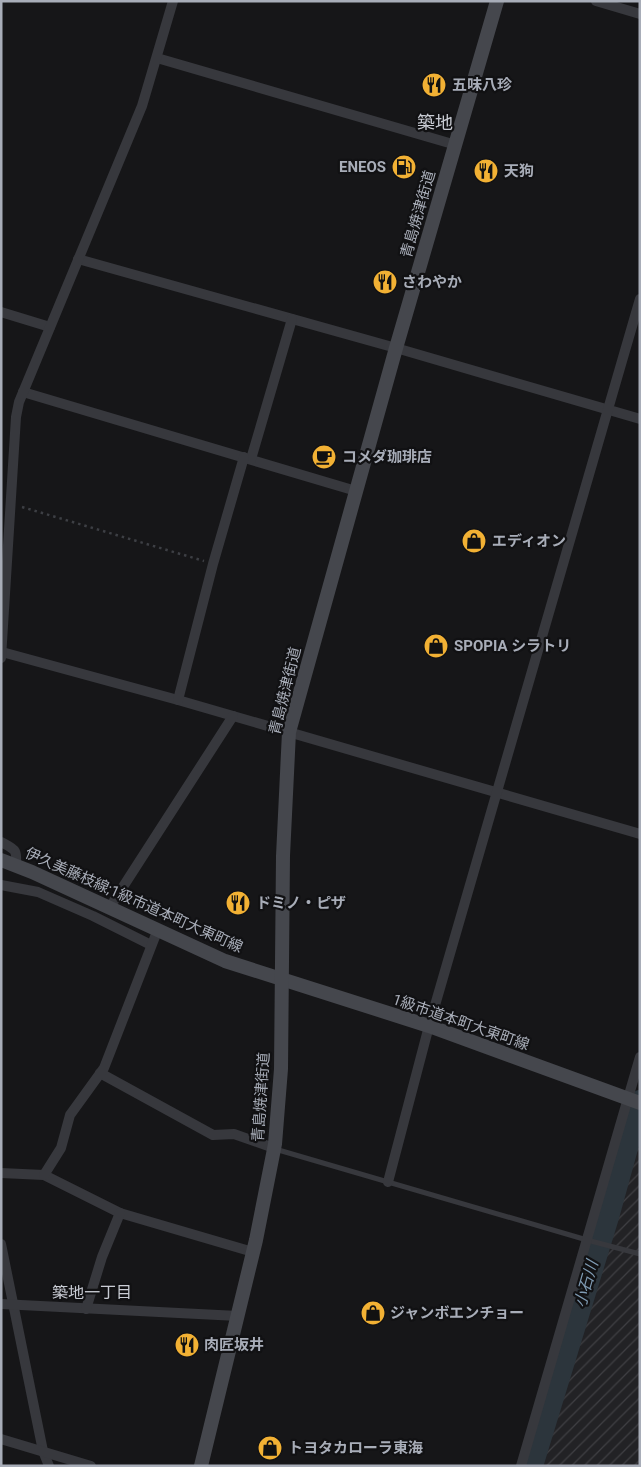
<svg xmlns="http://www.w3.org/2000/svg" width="641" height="1467" font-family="Roboto,'Noto Sans JP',sans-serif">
<defs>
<pattern id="industrial-furrows" width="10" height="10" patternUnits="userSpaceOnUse" patternTransform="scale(1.25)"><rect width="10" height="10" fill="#222225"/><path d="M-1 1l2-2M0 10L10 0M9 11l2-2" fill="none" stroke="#3f3f43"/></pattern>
</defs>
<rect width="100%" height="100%" fill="#161618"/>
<!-- industrial -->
<polygon fill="url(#industrial-furrows)" points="640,1140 640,1466 541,1466"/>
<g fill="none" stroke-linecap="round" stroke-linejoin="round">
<!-- river -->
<polyline stroke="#2c353c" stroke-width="22" points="532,1466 608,1217 640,1101"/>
<!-- path -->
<polyline stroke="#3d3f44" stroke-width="2.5" stroke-dasharray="2.5 4" stroke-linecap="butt" points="22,507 204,561"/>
<!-- lane -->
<polyline stroke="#37383d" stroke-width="5" points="275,1149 587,1240 640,1254"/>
<!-- street -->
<g stroke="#37383d" stroke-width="10">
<polyline points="596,1 640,14"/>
<polyline points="157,58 456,145"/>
<polyline points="78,259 396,348 640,419"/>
<polyline points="1,312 50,327"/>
<polyline points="23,392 356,491"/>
<polyline points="251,459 292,319"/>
<polyline points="2,652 178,700 640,834"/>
<polyline points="1,658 16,417 19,402 142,106 173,1"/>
<polyline points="178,700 213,564 244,457"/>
<path d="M 1,842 C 16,850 17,849 16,866"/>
<polyline points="1,885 38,892 93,916 151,945"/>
<polyline points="110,907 233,716"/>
<polyline points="100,1073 213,1135 234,1134 274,1148"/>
<polyline points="1,1173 44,1175 120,1213 253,1252"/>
<polyline points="44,1175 61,1148 70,1115 104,1068 158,929"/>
<polyline points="388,1182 429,1026 640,299"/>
<polyline points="1,1244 43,1451 49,1466"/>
<polyline points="1,1304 238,1316"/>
<polyline points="86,1309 102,1257 120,1213"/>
<polyline points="1,1439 91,1466"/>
<polyline points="521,1466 640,1057"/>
</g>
<!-- secondary -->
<g stroke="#45474d" stroke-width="14">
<polyline points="1,860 32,872 225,961 429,1026 640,1103"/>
<polyline points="201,1466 256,1240 275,1144 281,1069 283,856 289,732 396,348 497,1"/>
</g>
</g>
<!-- icons -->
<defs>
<symbol id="restaurant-disc" viewBox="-11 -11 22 22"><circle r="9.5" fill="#f2b134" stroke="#111113"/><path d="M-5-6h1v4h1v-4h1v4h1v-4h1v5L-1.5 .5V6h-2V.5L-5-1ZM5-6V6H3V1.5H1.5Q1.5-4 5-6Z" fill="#111"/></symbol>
<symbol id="fuel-disc" viewBox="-11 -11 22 22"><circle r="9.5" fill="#f2b134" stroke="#111113"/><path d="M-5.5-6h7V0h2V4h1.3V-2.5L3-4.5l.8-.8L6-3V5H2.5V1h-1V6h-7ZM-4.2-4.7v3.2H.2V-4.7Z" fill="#111"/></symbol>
<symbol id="cafe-disc" viewBox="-11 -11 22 22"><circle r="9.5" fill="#f2b134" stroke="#111113"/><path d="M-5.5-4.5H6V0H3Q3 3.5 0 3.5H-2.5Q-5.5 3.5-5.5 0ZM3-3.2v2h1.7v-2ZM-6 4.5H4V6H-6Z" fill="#111"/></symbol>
<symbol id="shop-disc" viewBox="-11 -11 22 22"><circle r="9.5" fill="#f2b134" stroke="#111113"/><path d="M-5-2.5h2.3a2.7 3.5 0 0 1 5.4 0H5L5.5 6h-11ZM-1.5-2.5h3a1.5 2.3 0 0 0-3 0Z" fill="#111"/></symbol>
</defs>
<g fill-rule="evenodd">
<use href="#restaurant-disc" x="420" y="71" width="28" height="28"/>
<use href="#fuel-disc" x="390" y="153" width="28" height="28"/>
<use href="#restaurant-disc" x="472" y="157" width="28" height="28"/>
<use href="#restaurant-disc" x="371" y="268" width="28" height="28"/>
<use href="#cafe-disc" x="310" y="443" width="28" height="28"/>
<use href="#shop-disc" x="460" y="527" width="28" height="28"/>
<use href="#shop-disc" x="422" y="632" width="28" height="28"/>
<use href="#restaurant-disc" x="224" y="889" width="28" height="28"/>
<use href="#shop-disc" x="359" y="1299" width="28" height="28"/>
<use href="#restaurant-disc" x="173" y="1331" width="28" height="28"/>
<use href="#shop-disc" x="256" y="1434" width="28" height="28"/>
</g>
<g text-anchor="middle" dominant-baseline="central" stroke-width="4.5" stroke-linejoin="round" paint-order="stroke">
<!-- poi labels -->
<g font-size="15" font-weight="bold" fill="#a8adb8" stroke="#111113" text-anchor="start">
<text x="452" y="85">五味八珍</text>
<text x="386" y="167" text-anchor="end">ENEOS</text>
<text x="504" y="171">天狗</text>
<text x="402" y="282">さわやか</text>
<text x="342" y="457">コメダ珈琲店</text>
<text x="492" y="541">エディオン</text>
<text x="454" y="646">SPOPIA シラトリ</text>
<text x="256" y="903">ドミノ・ピザ</text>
<text x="390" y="1313">ジャンボエンチョー</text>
<text x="204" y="1345">肉匠坂井</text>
<text x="288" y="1448">トヨタカローラ東海</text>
</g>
<!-- street labels -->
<g font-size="15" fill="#a8adb8" stroke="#111113">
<text transform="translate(418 214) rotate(-74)">青島焼津街道</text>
<text transform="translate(285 691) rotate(-76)">青島焼津街道</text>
<text transform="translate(134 900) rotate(24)">伊久美藤枝線;1級市道本町大東町線</text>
<text transform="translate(461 1022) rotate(19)">1級市道本町大東町線</text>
<text transform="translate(261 1097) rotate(-86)">青島焼津街道</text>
</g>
<!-- water labels -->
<g font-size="16" font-style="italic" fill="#7f9bb3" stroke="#111113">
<text transform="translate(586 1284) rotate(-74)">小石川</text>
</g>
<!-- neighbourhood labels -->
<g font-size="16" fill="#c9ccd4" stroke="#111113">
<text x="92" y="1292">築地一丁目</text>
</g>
<!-- quarter labels -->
<g font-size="18" fill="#c9ccd4" stroke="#111113">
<text x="435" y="122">築地</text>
</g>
</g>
<!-- border -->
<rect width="641" height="1467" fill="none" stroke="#a8adb8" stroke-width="5"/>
</svg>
